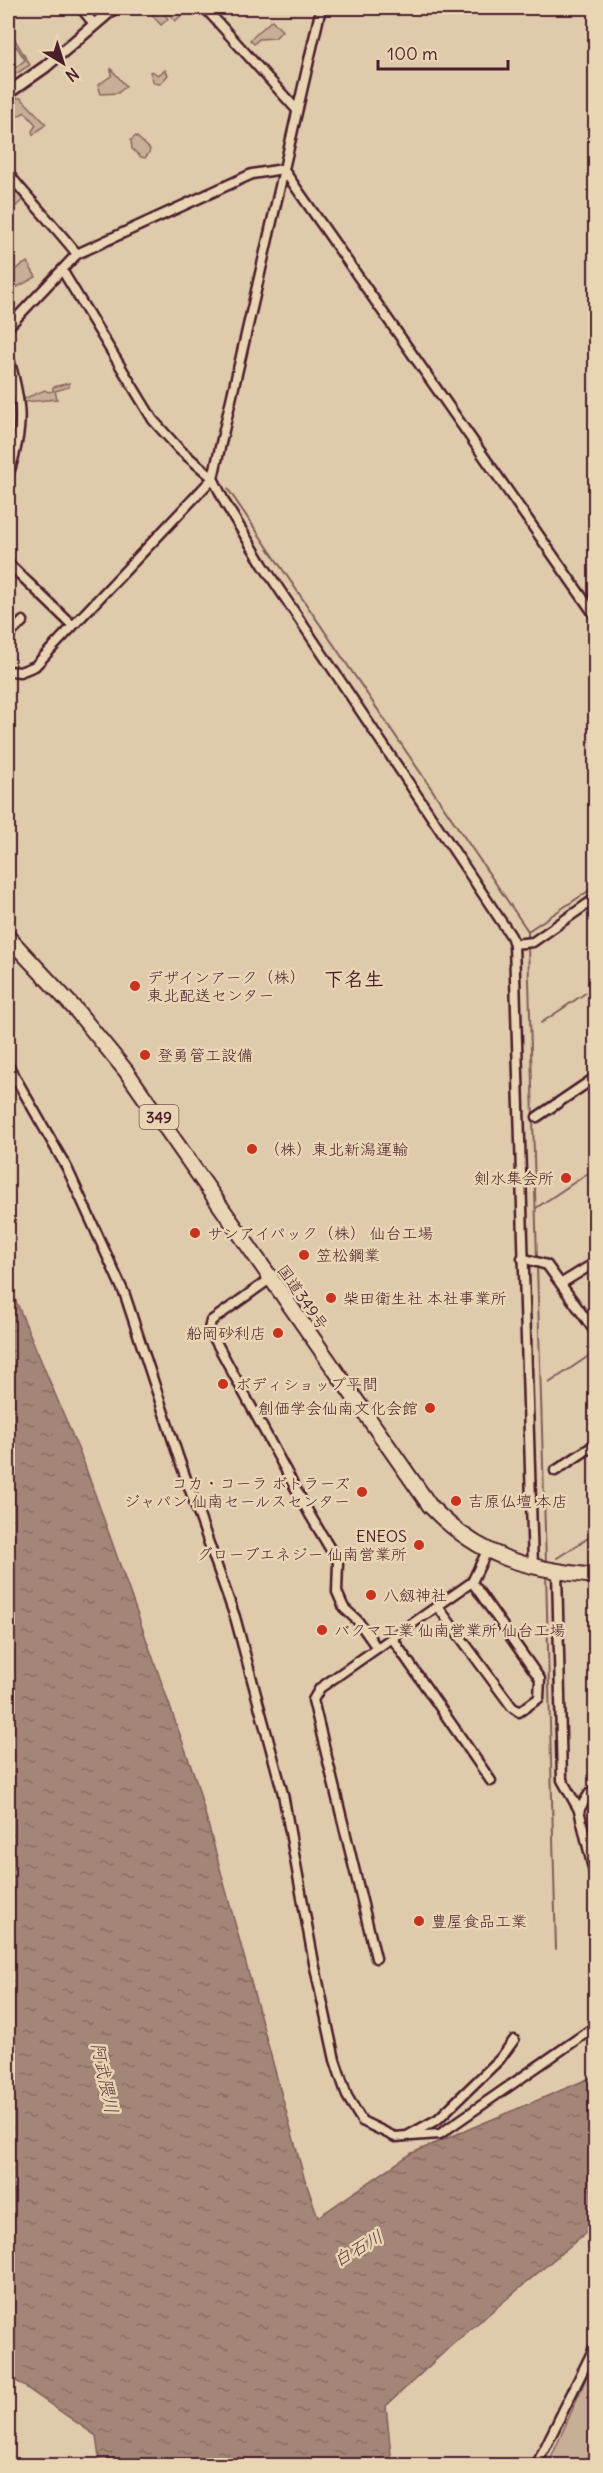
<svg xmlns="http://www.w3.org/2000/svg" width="603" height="2473" font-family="Delius,'Klee One',sans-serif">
<defs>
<pattern id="water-ripples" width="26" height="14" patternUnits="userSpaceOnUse" patternTransform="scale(1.5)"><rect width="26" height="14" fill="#a48678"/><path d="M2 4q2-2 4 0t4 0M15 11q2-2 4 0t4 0" fill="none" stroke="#886d63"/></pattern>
</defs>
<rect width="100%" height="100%" fill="#dfcaac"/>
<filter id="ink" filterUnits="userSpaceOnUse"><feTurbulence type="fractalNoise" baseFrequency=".0167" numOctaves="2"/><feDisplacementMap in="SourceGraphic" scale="12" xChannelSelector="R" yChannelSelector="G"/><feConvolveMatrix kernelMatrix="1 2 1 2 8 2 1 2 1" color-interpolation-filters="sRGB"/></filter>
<g filter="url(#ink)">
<!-- green -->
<g fill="#c7ae96" stroke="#886660" stroke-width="1.5">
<polygon points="161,8 191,8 175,21 168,13 165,15 168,19 161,25 152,15"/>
<polygon points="272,20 282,31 275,38 259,39 254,44 250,40"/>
<polygon points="8,28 30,65 8,79 8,70 12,70 25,60 16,46 8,52"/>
<polygon points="111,69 126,86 118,93 101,94 98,85 111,76"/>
<polygon points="165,70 168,75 160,84 154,83 150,72 152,71 158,75"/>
<polygon points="14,98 21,98 46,124 33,135 32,131 36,125 25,112 13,119 8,116 8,101"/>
<polygon points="136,136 150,149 149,153 145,158 141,157 132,149 131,140"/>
<polygon points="11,180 26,197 16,206 8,200 8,183"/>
<polygon points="27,262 36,277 8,292 8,296 8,274"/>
<polygon points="69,383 69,387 55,391 57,399 25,402 23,399 45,390 48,392 53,391 53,387"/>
<polygon points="595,2358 595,2465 548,2465"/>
</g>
<!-- water -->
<polygon fill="url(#water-ripples)" stroke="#805d59" stroke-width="1.5" points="8,1282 84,1463 196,1780 304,2177 318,2217 412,2153 595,2076 595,2225 453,2344 386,2406 392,2465 100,2465 96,2436 8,2375"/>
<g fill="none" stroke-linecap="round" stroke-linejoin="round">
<!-- stream -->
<g stroke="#805d59" stroke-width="2">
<polyline points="228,489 528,931 528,939"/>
<polyline points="528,931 596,886"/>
<polyline points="528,945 537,1260"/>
<polyline points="541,1023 596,986"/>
<polyline points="536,1208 596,1168"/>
<polyline points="537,1265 546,1563"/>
<polyline points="549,1383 596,1351"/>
<polyline points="557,1558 596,1533"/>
<polyline points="546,1574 556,1949"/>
</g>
<defs>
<g id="minor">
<polyline points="81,8 94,24"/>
<polyline points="205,8 296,109"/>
<polyline points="283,169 596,617"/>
<path d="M 8,173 C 30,201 55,226 77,254"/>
<polyline points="62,270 153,420 179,449 213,478 225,503 263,565 511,936 514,944 533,1567"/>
<polyline points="8,327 77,254 252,174 283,169"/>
<path d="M 8,355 C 22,403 25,427 8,476"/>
<polyline points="8,563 72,625"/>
<polyline points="8,636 23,621"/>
<polyline points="8,671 20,672 35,666 213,478 321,8"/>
<polyline points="514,944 533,942 596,898"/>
<polyline points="8,1065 67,1168 125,1295 178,1456 235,1617 283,1794 314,1963 335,2060 347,2096 362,2121 395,2137 407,2136 438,2119 500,2059 514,2040"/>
<polyline points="537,1117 596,1077"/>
<polyline points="522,1258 547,1265 596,1333"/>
<polyline points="270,1279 211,1321 209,1329 310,1515 338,1562 337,1592 344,1608 358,1621 377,1648"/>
<polyline points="562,1283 596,1262"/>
<polyline points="555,1471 596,1444"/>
<polyline points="557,1571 562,1780 579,1810 596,1881"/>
<polyline points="438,1607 512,1707 519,1712 539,1698 540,1679 472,1582"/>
<polyline points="392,1638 491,1781"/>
<polyline points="579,1810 589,1794 596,1789"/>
<polyline points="376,1958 313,1700 320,1688 472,1582 487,1551"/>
<polyline points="411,2136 440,2134 596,2026"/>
<polyline points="536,2466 596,2344"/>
</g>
<polyline id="tertiary" points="8,93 45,67 114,8"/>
<path id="trunk" d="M 8,937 L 76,1010 L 126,1071 L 430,1506 C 480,1558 526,1569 596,1576"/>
</defs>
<!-- minor casing -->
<use href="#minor" stroke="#4a1f2b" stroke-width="13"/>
<!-- tertiary casing -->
<use href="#tertiary" stroke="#4a1f2b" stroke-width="15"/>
<!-- trunk casing -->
<use href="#trunk" stroke="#4a1f2b" stroke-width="18"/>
<!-- minor -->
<use href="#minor" stroke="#e9d5b4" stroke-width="8"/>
<!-- tertiary -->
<use href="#tertiary" stroke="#e9d5b4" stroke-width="10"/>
<!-- trunk -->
<use href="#trunk" stroke="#e9d5b4" stroke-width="14"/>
</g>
</g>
<!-- markers -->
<g fill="#c8321e" stroke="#e9d5b4" stroke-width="2">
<circle cx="135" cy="986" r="6"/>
<circle cx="145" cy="1055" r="6"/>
<circle cx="252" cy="1149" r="6"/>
<circle cx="566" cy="1178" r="6"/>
<circle cx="195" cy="1233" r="6"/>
<circle cx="304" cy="1255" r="6"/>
<circle cx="331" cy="1298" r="6"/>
<circle cx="278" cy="1333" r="6"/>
<circle cx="223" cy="1384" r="6"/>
<circle cx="430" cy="1408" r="6"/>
<circle cx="362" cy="1492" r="6"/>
<circle cx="456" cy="1501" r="6"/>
<circle cx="419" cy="1545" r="6"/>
<circle cx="371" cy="1595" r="6"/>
<circle cx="322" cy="1630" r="6"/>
<circle cx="419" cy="1921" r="6"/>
</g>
<g text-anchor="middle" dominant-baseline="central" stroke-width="5" stroke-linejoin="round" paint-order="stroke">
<!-- shield labels -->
<rect fill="#e9d5b4" stroke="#7a5654" stroke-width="1.5" x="139.5" y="1105" width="39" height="24" rx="4.5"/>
<g font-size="15" font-weight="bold" fill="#4a1f2b">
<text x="159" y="1117">349</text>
</g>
<!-- poi labels -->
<g font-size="16" fill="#4a1f2b" stroke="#e9d5b4" text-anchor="start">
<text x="147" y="977">デザインアーク（株）<tspan x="147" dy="18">東北配送センター</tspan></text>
<text x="157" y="1055">登勇管工設備</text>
<text x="264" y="1149">（株）東北新潟運輸</text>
<text x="554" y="1178" text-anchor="end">剣水集会所</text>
<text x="207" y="1233">サンアイパック（株） 仙台工場</text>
<text x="316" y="1255">笠松鋼業</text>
<text x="343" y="1298">柴田衛生社 本社事業所</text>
<text x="266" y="1333" text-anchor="end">船岡砂利店</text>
<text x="235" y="1384">ボディショップ平間</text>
<text x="418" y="1408" text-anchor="end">創価学会仙南文化会館</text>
<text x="350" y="1483" text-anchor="end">コカ・コーラ ボトラーズ<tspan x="350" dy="18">ジャパン 仙南セールスセンター</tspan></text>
<text x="468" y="1501">吉原仏壇 本店</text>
<text x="407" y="1536" text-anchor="end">ENEOS<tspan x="407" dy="18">グローブエネジー 仙南営業所</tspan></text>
<text x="383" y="1595">八劔神社</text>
<text x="334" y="1630">バクマ工業 仙南営業所 仙台工場</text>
<text x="431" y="1921">豊屋食品工業</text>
</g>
<!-- street labels -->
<g font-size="16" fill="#4a1f2b" stroke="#e9d5b4">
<text transform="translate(303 1297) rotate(55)">国道349号</text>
</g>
<!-- water labels -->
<g font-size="18" font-style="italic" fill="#60393e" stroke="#e9d5b4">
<text transform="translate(105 2078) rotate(78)">阿武隈川</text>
<text transform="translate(358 2248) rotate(-30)">白石川</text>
</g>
<!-- quarter labels -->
<g font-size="20" font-weight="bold" fill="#4a1f2b" stroke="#e9d5b4">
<text x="354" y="978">下名生</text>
</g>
</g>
<!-- margin -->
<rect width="603" height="2473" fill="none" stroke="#e9d5b4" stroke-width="30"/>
<rect x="15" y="15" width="573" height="2443" fill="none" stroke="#4a1f2b" stroke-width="2" filter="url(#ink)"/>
<!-- north arrow -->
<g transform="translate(63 63) rotate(142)" stroke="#e9d5b4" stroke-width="4.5" paint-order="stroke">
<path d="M0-4.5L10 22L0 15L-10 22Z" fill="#4a1f2b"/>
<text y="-9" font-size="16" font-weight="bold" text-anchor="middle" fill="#4a1f2b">N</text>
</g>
<!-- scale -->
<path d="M378 60v9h130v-9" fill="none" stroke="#4a1f2b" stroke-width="3"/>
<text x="387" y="60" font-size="18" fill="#4a1f2b" stroke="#e9d5b4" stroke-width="4.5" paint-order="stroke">100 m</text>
</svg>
